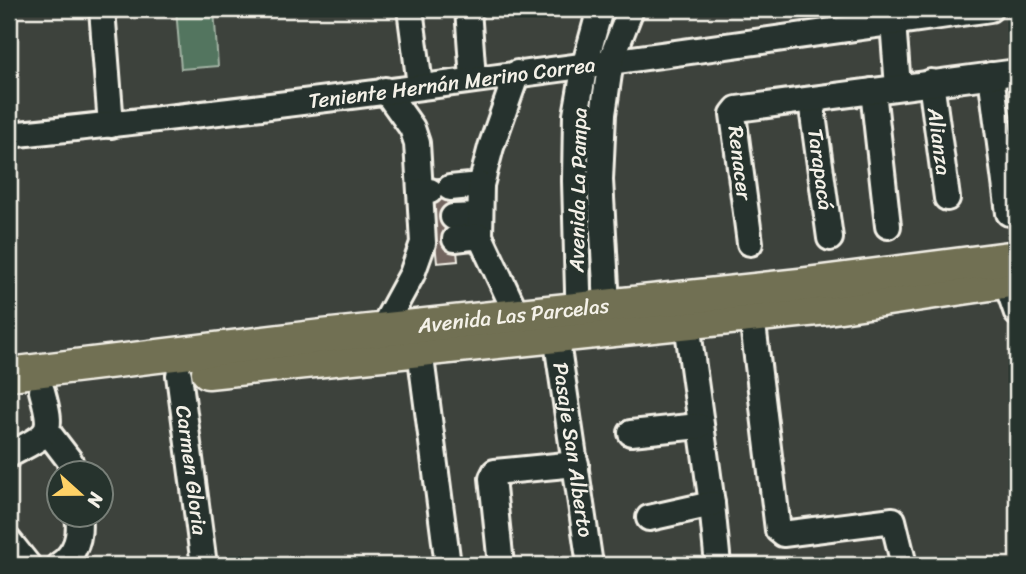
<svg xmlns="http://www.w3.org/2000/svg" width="1026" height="574" font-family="Sriracha,sans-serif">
<rect width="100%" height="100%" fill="#3d423c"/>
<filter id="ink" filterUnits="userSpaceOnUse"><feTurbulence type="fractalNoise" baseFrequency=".0143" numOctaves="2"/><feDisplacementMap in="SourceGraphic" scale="14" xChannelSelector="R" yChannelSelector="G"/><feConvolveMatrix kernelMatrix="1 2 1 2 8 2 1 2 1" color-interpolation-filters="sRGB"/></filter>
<g filter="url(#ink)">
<!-- green -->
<polygon fill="#52755f" stroke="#a3b3a4" stroke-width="2" points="176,9 214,9 218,66 181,69"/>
<!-- building -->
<polygon fill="#72655e" stroke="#f4f1e8" stroke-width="2" points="450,177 458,261 437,263 429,179"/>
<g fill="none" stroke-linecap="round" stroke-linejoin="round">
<defs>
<g id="minor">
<polyline points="102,9 111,125"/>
<polyline points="410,9 420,85"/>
<polyline points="468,9 473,79"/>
<polyline points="892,9 898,87"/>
<polyline points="991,75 1009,213"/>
<path id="s1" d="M 931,82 L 947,198"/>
<polyline points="385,90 412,128 417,143 420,192"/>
<polyline points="873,91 888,226"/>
<path id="s2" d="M 811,100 L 830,238"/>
<path id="s3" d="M 9,135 C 337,102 663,55 990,9"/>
<polyline points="450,188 481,185 491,147 517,73"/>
<polyline points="453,217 479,216"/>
<polyline points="480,236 481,185"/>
<polyline points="455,239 480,236 517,315"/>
<polyline points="750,243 733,114 737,109 1017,72"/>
<polyline points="1001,267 1017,313"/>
<polyline points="752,316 778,530 783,534 893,520 904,565"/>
<polyline points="608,322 600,180 603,114 611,60 631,9"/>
<polyline points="687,323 712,504 718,565"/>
<polyline points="579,327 575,181 576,115 585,64 600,9"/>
<polyline points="382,329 412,274 423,243 420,192 430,191"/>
<path id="s4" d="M 556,335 L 590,565"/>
<polyline points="420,350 448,565"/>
<path id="s5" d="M 179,375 L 204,565"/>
<polyline points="47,431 70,461 71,472"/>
<polyline points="631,433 699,426"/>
<path d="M 9,455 C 48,433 55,438 42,391"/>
<polyline points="649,518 712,504"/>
<polyline points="9,541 28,565"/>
<path d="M 59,565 C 77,553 81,535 78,514"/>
<polyline points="501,565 492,478 495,472 576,464"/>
</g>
<g id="major">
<polyline points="208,372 827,308 1017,280"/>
<path id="s6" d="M 9,374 L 322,336 L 800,285 L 1017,257"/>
</g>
</defs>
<!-- minor casing -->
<use href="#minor" stroke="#f4f1e8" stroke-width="30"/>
<!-- major casing -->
<use href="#major" stroke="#f4f1e8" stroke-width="37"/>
<!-- minor -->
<use href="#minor" stroke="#26332d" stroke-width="24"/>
<!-- major -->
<use href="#major" stroke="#716f52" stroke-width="32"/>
</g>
</g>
<g text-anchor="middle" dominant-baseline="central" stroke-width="7" stroke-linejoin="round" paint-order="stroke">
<!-- street labels -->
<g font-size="21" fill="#f4f1e8" stroke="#26332d">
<text stroke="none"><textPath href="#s3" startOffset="446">Teniente Hernán Merino Correa</textPath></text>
<text stroke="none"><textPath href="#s1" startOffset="60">Alianza</textPath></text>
<text transform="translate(740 163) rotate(83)">Renacer</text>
<text stroke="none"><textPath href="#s2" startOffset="70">Tarapacá</textPath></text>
<text transform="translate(578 190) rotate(-89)">Avenida La Pampa</text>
<text stroke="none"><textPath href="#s6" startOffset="508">Avenida Las Parcelas</textPath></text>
<text stroke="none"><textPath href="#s4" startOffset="116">Pasaje San Alberto</textPath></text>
<text stroke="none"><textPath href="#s5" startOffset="96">Carmen Gloria</textPath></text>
</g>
</g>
<!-- margin -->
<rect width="1026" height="574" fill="none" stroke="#26332d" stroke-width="35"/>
<rect x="18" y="18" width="991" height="539" fill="none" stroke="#f4f1e8" stroke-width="2.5" filter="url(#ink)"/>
<!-- north arrow -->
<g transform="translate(80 494) rotate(111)"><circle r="33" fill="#26332d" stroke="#787f78" stroke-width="2"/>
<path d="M0-5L12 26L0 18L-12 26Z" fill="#ffd166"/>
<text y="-10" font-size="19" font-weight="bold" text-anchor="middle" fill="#f4f1e8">N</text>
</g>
</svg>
